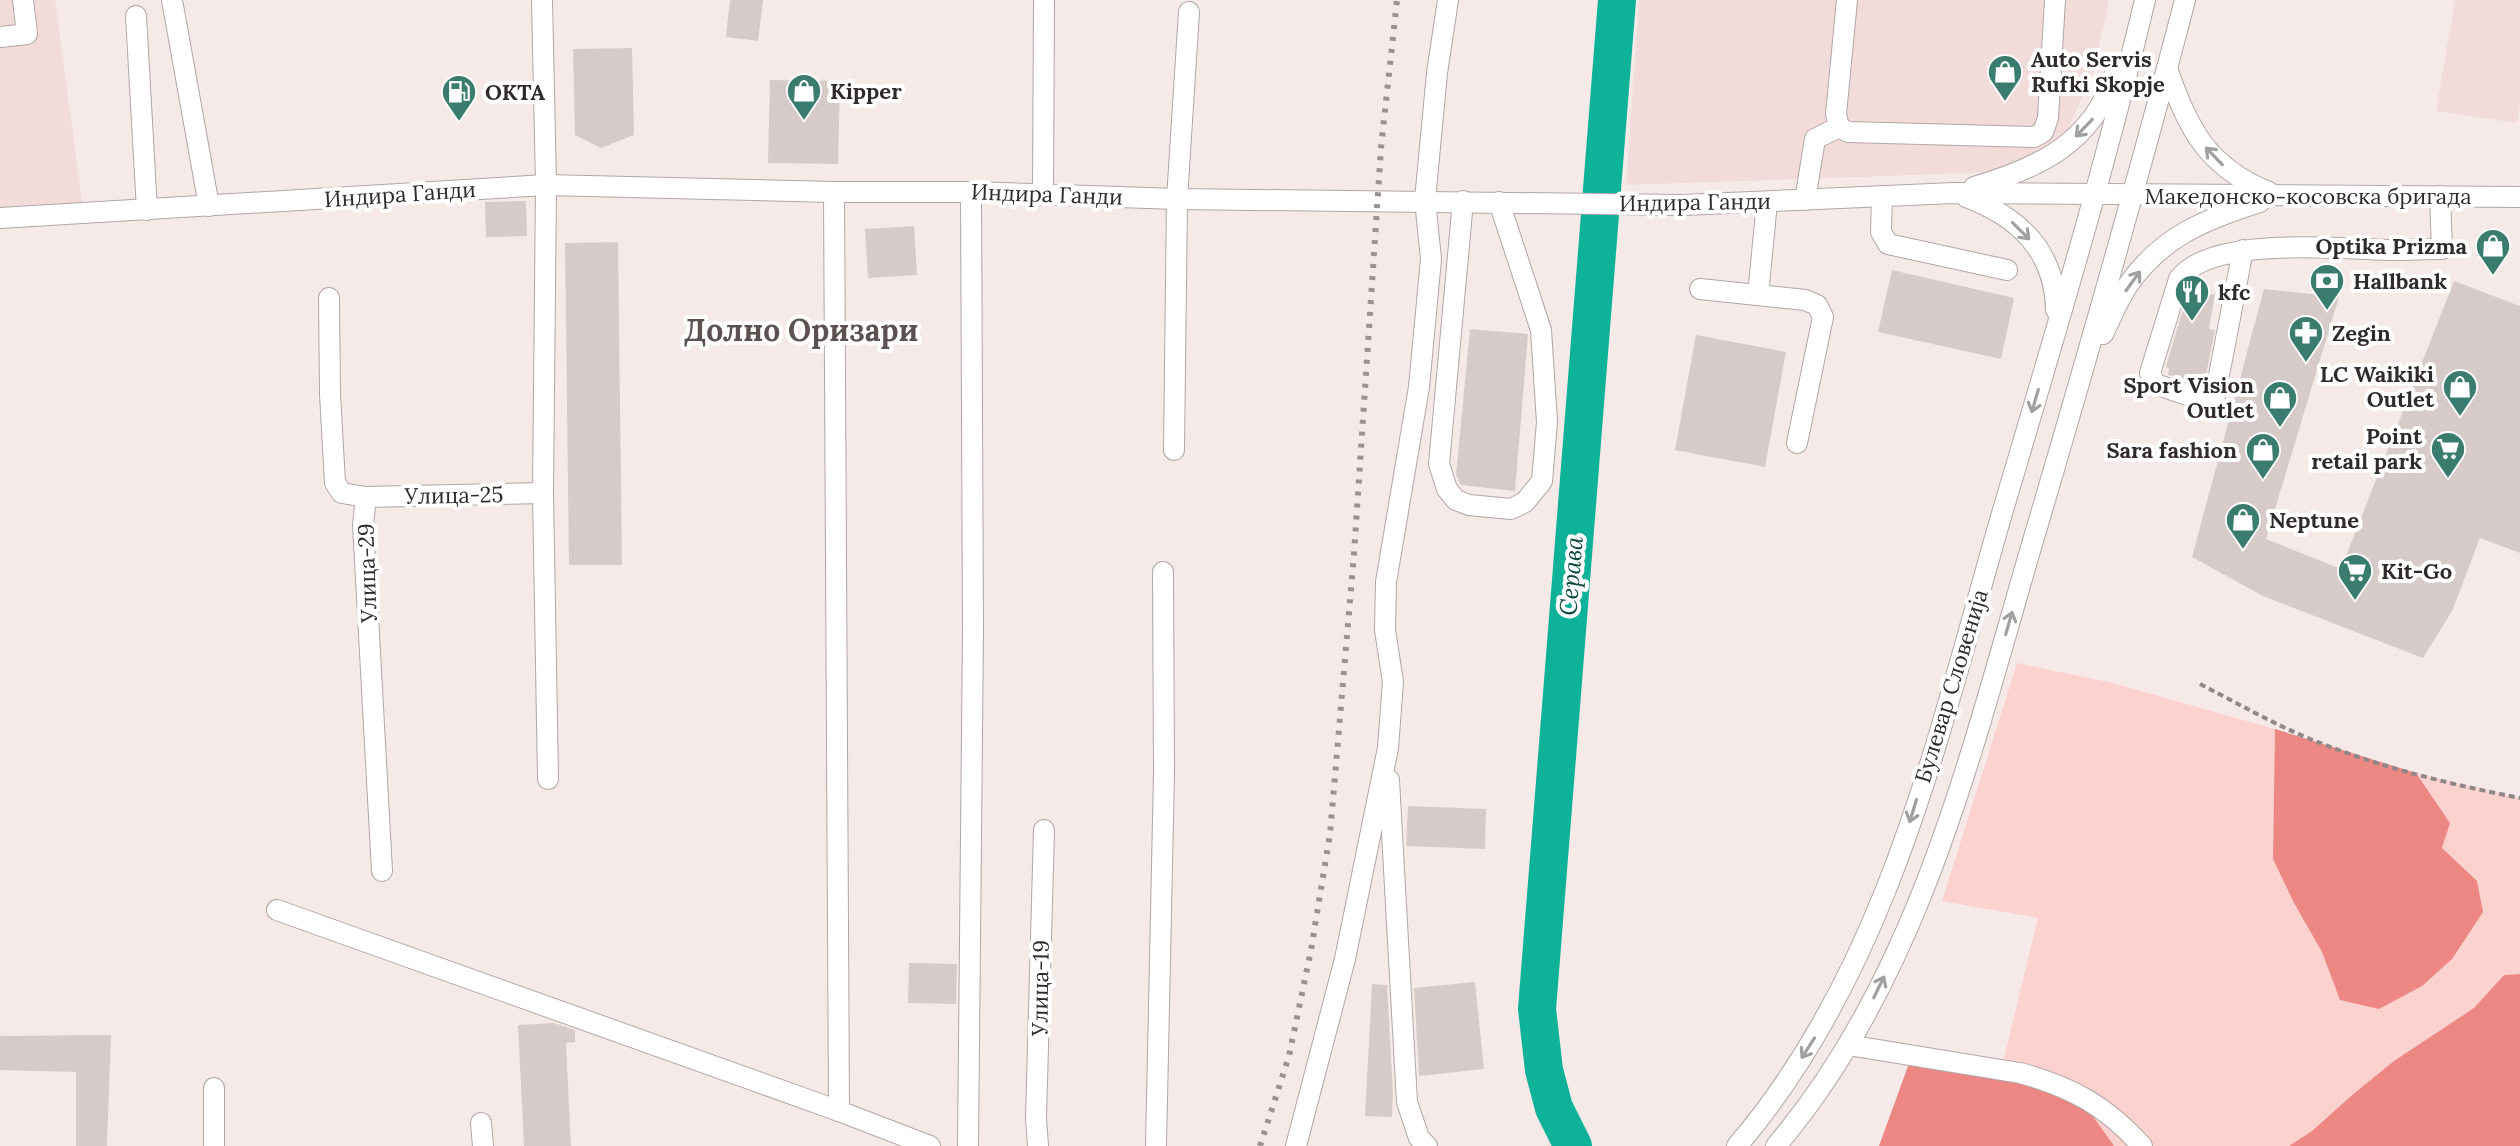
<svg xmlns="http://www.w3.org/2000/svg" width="2520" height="1146" font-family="Lora,serif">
<rect width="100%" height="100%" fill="#f6eae9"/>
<!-- built -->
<g fill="#f1dcda">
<polygon points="0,0 55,0 83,208 0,216"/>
<polygon points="1639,0 2109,0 2094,69 2068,130 2051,150 1999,172 1626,185"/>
<polygon points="2455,0 2520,0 2520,101 2517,123 2436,111"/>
</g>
<!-- green -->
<polygon fill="#fcd2cf" points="2017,663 2113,683 2275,729 2273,859 2294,903 2322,952 2340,1000 2476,881 2442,848 2450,823 2416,773 2520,798 2520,974 2504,975 2474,1008 2395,1061 2351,1096 2312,1131 2289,1146 2114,1146 2076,1092 2001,1070 2038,918 1942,901"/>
<!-- forest -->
<g fill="#ec8783">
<polygon points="2275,729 2416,773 2450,823 2442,848 2477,881 2483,912 2452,959 2422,986 2379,1009 2340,1000 2322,952 2294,903 2273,859"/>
<polygon points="2520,974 2520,1146 2289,1146 2312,1131 2351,1096 2394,1061 2474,1008 2504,975"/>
<polygon points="1912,1055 2076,1092 2114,1146 1879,1146"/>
</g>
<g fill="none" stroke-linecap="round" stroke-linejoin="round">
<!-- river -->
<polyline stroke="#0db298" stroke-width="38" points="1573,1146 1554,1108 1544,1070 1537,1009 1617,0"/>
</g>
<!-- building -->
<g fill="#d7cbca">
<polygon points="730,0 763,0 758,41 726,37"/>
<polygon points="632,48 634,135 601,148 575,135 573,49"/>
<polygon points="770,80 840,81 838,164 768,163"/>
<polygon points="526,201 527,236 486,237 485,202"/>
<polygon points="914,226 917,275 868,278 865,229"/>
<polygon points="618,242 622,565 569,565 565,243"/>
<polygon points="1892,270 2014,298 2001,359 1878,332"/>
<polygon points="2454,281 2520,306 2520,553 2480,538 2452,611 2423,658 2263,596 2192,557 2264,289 2339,297 2266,539 2341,569"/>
<polygon points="2215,294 2209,329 2215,330 2206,375 2201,374 2200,382 2168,375 2169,368 2166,367 2167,363 2187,296"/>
<polygon points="1470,329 1528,334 1515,491 1461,485 1456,475"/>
<polygon points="1696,335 1786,352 1765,467 1675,450"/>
<polygon points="1408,806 1486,809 1485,849 1406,846"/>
<polygon points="909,963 957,964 956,1004 908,1003"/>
<polygon points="1475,982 1484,1069 1419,1076 1414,988"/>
<polygon points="1372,984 1387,985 1393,1092 1392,1117 1365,1116"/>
<polygon points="554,1023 575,1030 575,1042 566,1043 571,1146 524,1146 518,1025"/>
<polygon points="111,1035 107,1146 76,1146 76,1072 0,1070 0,1036"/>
</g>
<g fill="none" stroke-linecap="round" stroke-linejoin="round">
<defs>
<g id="minor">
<polyline points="172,0 209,206"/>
<polyline points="542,0 546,185 543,493 548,779"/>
<polyline points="136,16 147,210"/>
<polyline points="0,37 27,34 23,0"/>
<path d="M 2167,68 C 2187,128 2208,168 2269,192"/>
<polyline points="1839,127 1836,114 1847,0"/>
<path d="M 1974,187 C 2039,168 2093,143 2115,73"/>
<polyline points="834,192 839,1111"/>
<polyline points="1043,193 1044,0"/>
<polyline points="1882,196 1881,232 1888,244 2007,270"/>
<path d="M 1966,197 C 2019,217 2055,251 2056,310"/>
<polyline points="1805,200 1815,139 1839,127 1848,132 2034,137 2043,132 2048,118 2055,0"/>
<polyline points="1463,201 1439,464 1447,489 1456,500 1469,505 1511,509 1525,502 1542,481 1547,422 1541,330 1499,202"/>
<polyline points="0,218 546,185 834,192 971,192 1177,199 1683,205 1954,193 2520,197"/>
<path d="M 2243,250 L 2215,396 L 2208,402 L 2155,384 L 2150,373 L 2179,279 C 2211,235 2343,249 2393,250 C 2409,250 2426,249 2442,249 L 2440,196"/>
<polyline points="1700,289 1805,300 1817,305 1823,317 1797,443"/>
<polyline points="1758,295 1767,202"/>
<polyline points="329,298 330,394 335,483 342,493 366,497 363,525 382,871"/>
<path d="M 2103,334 C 2111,318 2118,300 2128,285 C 2162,236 2206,219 2260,202"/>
<polyline points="1174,450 1177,199 1189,12"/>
<polyline points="366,497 543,493"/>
<polyline points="1389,780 1407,1102 1419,1138 1427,1146"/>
<polyline points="277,910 839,1111 930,1146"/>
<path d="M 1848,1045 L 2020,1073 C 2072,1087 2106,1106 2142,1146"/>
<polyline points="214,1088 214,1146"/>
<polyline points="481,1123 483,1146"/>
<polyline points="968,1146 973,630 971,192"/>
<polyline points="1038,1146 1036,1118 1044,830"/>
<polyline points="1156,1146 1164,773 1163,572"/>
<polyline points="1296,1146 1345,959 1388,748 1393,682 1385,630 1386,582 1419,387 1431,259 1425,200 1437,73 1448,0"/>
<path d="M 1737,1146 C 1890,967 1939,730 2003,510 C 2053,341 2104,172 2145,0"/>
<path d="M 1776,1146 C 1918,979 1970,756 2030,551 C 2084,368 2137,185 2185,0"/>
</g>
</defs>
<!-- minor casing -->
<use href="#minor" stroke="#b2a6a6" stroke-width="22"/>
<!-- path -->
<path stroke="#908887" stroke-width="4" stroke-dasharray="6 4" stroke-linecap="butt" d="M 2200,684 C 2241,705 2280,728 2323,744 C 2386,769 2454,785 2520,798"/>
<!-- minor -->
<use href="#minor" stroke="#fff" stroke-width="20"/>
<!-- rail -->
<polyline stroke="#9a9291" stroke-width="6" stroke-dasharray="4 8" stroke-linecap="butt" points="1260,1146 1289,1056 1311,950 1330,834 1354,554 1381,148 1397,0"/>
</g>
<!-- one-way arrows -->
<defs><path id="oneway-shaft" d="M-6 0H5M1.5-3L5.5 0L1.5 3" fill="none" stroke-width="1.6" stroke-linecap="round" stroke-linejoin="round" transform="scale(2)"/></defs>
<g stroke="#a1a09f">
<use href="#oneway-shaft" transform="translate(2084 128) rotate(134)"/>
<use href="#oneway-shaft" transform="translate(2214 156) rotate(-134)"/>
<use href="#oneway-shaft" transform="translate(2021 231) rotate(45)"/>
<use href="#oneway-shaft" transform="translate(2133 281) rotate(-54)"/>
<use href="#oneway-shaft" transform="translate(2035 401) rotate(106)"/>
<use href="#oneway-shaft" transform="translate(2009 623) rotate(-74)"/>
<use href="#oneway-shaft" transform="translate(1913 811) rotate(107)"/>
<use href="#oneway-shaft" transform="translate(1879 987) rotate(-64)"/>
<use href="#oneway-shaft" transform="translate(1808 1048) rotate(123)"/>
</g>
<!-- icons -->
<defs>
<symbol id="shop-pin" viewBox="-11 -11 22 30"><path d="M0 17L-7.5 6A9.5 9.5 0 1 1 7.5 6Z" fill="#3a7d6e" stroke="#fff"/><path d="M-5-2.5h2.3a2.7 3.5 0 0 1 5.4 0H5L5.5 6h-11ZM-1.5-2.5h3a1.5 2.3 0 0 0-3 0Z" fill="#fff"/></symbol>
<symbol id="fuel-pin" viewBox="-11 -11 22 30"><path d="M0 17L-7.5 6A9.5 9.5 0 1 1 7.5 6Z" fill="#3a7d6e" stroke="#fff"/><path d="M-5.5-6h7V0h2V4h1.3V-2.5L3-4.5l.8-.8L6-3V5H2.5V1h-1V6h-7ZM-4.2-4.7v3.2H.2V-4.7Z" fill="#fff"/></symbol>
<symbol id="bank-pin" viewBox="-11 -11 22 30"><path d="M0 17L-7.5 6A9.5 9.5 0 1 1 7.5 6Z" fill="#3a7d6e" stroke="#fff"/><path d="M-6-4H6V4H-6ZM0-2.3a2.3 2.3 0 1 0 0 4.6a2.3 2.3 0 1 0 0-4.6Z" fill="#fff"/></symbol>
<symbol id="restaurant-pin" viewBox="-11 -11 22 30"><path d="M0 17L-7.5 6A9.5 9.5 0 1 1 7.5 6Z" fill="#3a7d6e" stroke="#fff"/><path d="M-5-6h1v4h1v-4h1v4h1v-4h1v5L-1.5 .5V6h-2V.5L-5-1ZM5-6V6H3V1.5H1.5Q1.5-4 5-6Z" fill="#fff"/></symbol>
<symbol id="pharmacy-pin" viewBox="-11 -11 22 30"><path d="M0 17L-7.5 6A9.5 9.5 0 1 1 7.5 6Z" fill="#3a7d6e" stroke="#fff"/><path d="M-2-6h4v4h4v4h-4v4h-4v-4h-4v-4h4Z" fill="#fff"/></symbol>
<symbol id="supermarket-pin" viewBox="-11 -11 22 30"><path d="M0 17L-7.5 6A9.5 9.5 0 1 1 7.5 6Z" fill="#3a7d6e" stroke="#fff"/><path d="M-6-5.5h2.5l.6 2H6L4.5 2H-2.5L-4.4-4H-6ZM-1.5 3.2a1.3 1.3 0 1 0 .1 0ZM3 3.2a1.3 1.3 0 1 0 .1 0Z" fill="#fff"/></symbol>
</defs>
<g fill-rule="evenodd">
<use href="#shop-pin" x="1985" y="52" width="40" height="54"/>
<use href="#shop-pin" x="784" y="71" width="40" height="54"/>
<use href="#fuel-pin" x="439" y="72" width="40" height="54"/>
<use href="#shop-pin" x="2473" y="226" width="40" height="54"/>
<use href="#bank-pin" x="2307" y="261" width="40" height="54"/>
<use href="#restaurant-pin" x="2172" y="272" width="40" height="54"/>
<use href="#pharmacy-pin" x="2286" y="313" width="40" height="54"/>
<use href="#shop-pin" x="2440" y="367" width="40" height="54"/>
<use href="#shop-pin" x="2260" y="378" width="40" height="54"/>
<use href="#supermarket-pin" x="2428" y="429" width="40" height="54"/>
<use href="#shop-pin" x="2243" y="430" width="40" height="54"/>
<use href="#shop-pin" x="2223" y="500" width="40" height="54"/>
<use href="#supermarket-pin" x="2335" y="551" width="40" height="54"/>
</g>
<g text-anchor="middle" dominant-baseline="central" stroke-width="8" stroke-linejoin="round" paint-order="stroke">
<!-- poi labels -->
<g font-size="22" font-weight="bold" fill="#2f2b2a" stroke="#fff" text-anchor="start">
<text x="2031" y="59">Auto Servis<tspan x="2031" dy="25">Rufki Skopje</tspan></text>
<text x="830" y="91">Kipper</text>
<text x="485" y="92">ОКТА</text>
<text x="2467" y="246" text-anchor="end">Optika Prizma</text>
<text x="2353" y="281">Hallbank</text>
<text x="2218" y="292">kfc</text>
<text x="2332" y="333">Zegin</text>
<text x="2434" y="374" text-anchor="end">LC Waikiki<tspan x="2434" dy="25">Outlet</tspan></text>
<text x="2254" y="385" text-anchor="end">Sport Vision<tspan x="2254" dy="25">Outlet</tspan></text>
<text x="2422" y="436" text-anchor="end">Point<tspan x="2422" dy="25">retail park</tspan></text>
<text x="2237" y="450" text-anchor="end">Sara fashion</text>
<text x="2269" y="520">Neptune</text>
<text x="2381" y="571">Kit-Go</text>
</g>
<!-- street labels -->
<g font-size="22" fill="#2f2b2a" stroke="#fff">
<text transform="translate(400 194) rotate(-4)">Индира Ганди</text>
<text transform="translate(1047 194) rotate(2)">Индира Ганди</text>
<text x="2308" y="196">Македонско-косовска бригада</text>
<text transform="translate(1695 202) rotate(-1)">Индира Ганди</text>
<text transform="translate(454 495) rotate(-1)">Улица-25</text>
<text transform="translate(367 573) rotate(-92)">Улица-29</text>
<text transform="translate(1951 686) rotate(-73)">Булевар Словенија</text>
<text transform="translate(1040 988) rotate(-89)">Улица-19</text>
</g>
<!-- water labels -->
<g font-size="24" font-style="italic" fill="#0b483d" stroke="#fff">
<text transform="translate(1571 576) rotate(-85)">Серава</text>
</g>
<!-- district labels -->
<g font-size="30" font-weight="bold" fill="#5b5150" stroke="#fff">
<text x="801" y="330">Долно Оризари</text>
</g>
</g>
</svg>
